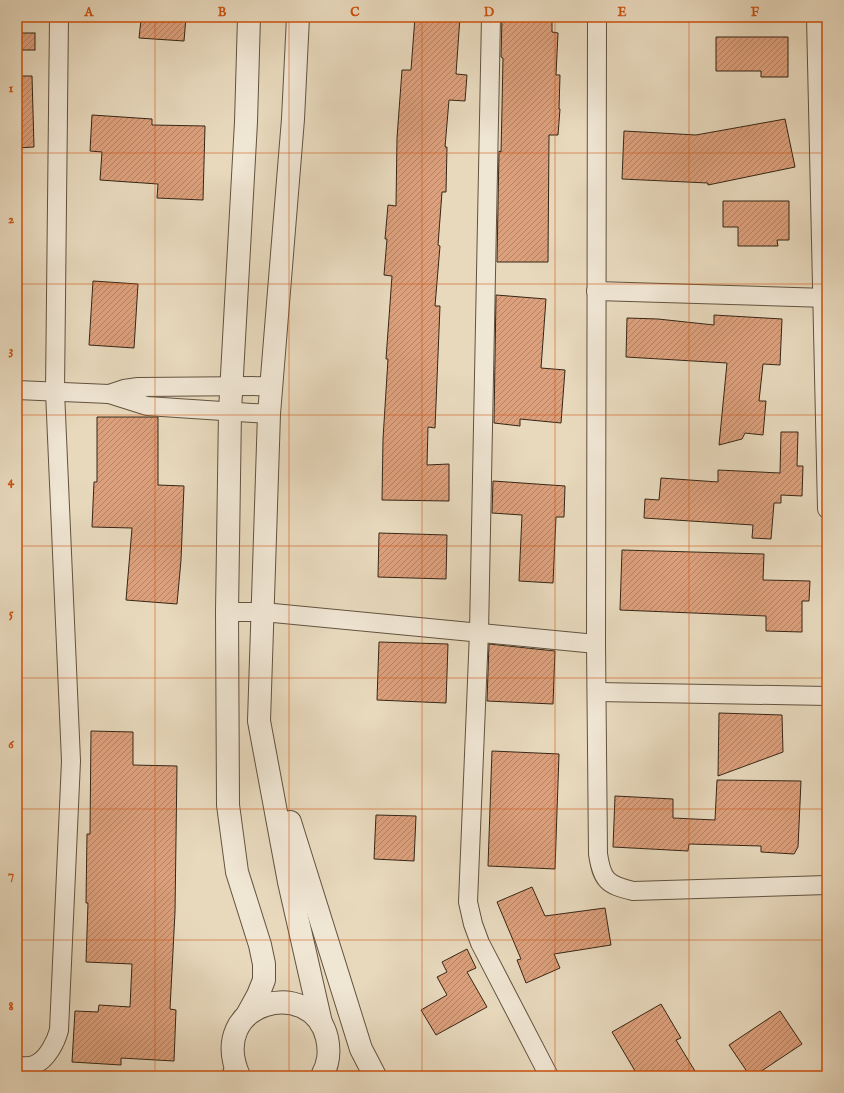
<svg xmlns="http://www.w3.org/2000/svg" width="844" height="1093" font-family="'IM FELL English',serif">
<defs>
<pattern id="building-hatch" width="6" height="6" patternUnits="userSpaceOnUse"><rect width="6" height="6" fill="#dca07c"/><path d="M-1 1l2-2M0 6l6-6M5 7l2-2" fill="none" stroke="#b38264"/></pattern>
</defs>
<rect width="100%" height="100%" fill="#e8d9bd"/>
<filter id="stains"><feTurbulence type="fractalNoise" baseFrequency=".005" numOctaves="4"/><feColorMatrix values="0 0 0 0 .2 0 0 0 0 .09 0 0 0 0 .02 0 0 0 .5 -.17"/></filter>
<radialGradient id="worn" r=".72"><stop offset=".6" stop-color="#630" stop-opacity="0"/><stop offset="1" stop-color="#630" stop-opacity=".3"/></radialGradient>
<!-- building -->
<g fill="url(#building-hatch)" stroke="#362615">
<polygon points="154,17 186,17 184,41 139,38 141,20 154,20"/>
<polygon points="415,17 460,17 456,74 467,75 465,101 449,100 445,147 447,147 446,192 442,192 438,245 440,246 435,306 440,306 435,428 428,427 427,465 449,464 449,501 382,500 383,439 388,359 386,359 392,276 384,275 387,239 385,239 388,205 396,206 397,138 402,70 411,70"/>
<polygon points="502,17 552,17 552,32 558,33 556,75 560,75 559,109 560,109 558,135 549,135 548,262 497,262 499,151 501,152 502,109 503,58 501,57"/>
<rect x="17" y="33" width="18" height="17"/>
<polygon points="716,37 788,37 788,77 761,77 761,71 716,71"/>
<polygon points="17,76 32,76 34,147 17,148"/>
<polygon points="92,115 152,119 152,125 205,126 203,200 157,198 158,184 100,180 102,152 90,151"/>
<polygon points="785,119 795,167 708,185 708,183 622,179 624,131 696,135"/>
<polygon points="723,201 789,201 789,240 777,240 778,246 738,246 738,227 723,227"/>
<polygon points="93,281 138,284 134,348 89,345"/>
<polygon points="496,295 546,299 541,368 565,370 561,423 520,419 520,426 494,423"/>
<polygon points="714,315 782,319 780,365 763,364 759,401 766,401 763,435 745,433 742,439 719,445 727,363 626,357 627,318 658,319 714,325"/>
<polygon points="97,417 158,417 158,485 184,486 181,560 177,604 126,600 132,528 92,527 94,482 97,482"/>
<polygon points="781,432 798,432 797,466 803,466 802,496 781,495 781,503 774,503 771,539 752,538 753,525 644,518 645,499 659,500 661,478 718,482 718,470 780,473"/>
<polygon points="493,481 565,486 564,517 556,517 553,583 519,581 522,515 492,513"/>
<polygon points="379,533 447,535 446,579 378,577"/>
<polygon points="622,550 764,554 763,580 810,581 809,601 802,601 802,632 766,631 766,616 620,610"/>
<polygon points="379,642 448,644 446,703 377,700"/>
<polygon points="489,644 555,651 553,704 487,701"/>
<polygon points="719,713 782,715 783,752 718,776"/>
<polygon points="91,731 133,732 133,765 177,766 175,912 170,1009 176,1010 174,1061 121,1058 121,1065 72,1062 75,1011 98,1012 99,1005 130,1007 132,964 86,962 88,903 86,903 87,834 90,834"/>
<polygon points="492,751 559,754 555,869 488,866"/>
<polygon points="717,780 801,781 798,847 794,854 761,852 761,846 689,844 688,851 613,847 615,796 673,799 673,818 715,820"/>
<polygon points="376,815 416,816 414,861 374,859"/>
<polygon points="532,887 545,916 605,908 611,945 554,954 560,968 526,983 517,960 521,959 497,902"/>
<polygon points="467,949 476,968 467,972 487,1007 436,1035 421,1010 447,995 437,977 447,972 442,962"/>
<polygon points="661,1004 681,1038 676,1040 698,1076 638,1076 612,1032"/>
<polygon points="780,1011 802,1044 754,1076 750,1076 729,1045"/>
</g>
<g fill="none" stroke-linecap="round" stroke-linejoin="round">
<defs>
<polyline id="service" points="226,1076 232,1062"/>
<g id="minor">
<polyline points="491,17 479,632 468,902 473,924 480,943 549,1076"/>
<path d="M 597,17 L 596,644 L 598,854 C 602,880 607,885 633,891 L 827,885"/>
<polyline points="816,17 827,509"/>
<polyline points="596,291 827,298"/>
<polyline points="17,390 109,394 147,406 269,414"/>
<polyline points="109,394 124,389 138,387 272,386"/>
<polyline points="227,612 263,612 596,644"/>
<polyline points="597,692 827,696"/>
<path d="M 17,1066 C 23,1066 31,1067 36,1064 C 47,1059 56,1042 59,1030 L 71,761 L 55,391 L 59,17"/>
</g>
<g id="tertiary">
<polyline points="298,17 293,119 269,414 259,721 289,882 321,1023"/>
<polyline points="290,822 361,1049 375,1076"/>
<polyline points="247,1015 258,995 264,980 264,964 260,945 237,872 228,805 227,612 230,411 246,122 249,17"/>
<path d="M 239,1076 C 206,1001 312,975 327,1038 C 330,1052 329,1063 322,1076"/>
</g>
</defs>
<!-- service casing -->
<use href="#service" stroke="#62533f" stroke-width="11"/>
<!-- minor casing -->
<use href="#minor" stroke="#62533f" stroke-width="20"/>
<!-- tertiary casing -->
<use href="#tertiary" stroke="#62533f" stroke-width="24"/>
<!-- service -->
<use href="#service" stroke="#f0e6d4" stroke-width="9"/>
<!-- minor -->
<use href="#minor" stroke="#f0e6d4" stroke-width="18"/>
<!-- tertiary -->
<use href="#tertiary" stroke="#f0e6d4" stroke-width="22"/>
</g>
<!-- grid -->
<path fill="none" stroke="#cd510d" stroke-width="1" stroke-opacity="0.55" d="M 155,17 L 155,1076M 289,17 L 289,1076M 422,17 L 422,1076M 555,17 L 555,1076M 689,17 L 689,1076M 17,153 L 827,153M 17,284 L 827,284M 17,415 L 827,415M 17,546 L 827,546M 17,678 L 827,678M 17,809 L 827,809M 17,940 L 827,940"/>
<!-- margin -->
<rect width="844" height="1093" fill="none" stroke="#e8d9bd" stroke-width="44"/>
<rect x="22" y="22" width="800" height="1049" fill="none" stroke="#cd510d" stroke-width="1.5"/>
<g font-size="13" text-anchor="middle" font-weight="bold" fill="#cd510d">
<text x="89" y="16">A</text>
<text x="222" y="16">B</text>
<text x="355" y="16">C</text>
<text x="489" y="16">D</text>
<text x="622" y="16">E</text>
<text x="755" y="16">F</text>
<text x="11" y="92">1</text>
<text x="11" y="223">2</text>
<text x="11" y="354">3</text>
<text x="11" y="485">4</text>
<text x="11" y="617">5</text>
<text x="11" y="748">6</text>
<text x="11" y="879">7</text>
<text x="11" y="1010">8</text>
</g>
<rect width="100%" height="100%" filter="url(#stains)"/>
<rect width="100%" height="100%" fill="url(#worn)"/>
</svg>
